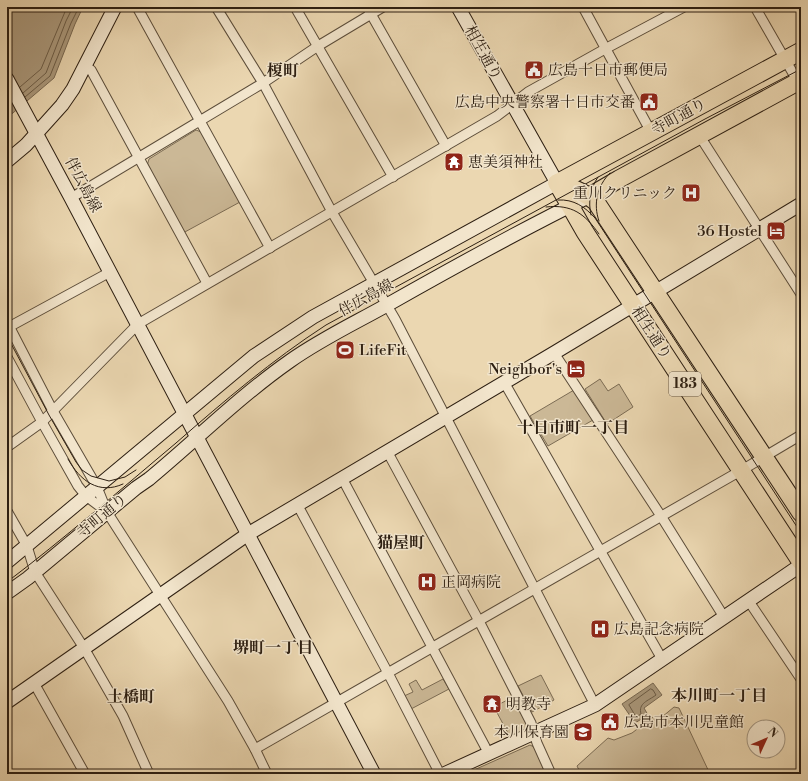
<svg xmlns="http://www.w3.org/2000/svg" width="808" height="781" font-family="'Libre Bodoni','Noto Serif JP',serif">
<rect width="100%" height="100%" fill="#ebd7b1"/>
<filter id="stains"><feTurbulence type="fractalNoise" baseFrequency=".005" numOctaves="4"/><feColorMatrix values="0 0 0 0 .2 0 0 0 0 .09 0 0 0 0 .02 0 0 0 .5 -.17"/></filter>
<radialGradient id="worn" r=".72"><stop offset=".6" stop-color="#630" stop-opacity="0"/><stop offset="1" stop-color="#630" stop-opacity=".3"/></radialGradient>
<!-- green -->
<g fill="#cbb896" stroke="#7c6c54">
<polygon points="196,130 201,132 240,202 183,233 147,166 149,159"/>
<polygon points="600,379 608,391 619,384 633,407 607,424 585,389"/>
<polygon points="574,390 593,420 548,446 530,416"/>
<polygon points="541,675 554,700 532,712 518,686"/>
<polygon points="443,679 449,689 411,709 404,696 413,692 409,684 416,680 422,690"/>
<polygon points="513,697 528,724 526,729 510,737 494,707"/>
<polygon points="674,707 679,708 710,774 581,774 577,766 608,738 614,740 632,733 653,717 662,717"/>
<polygon points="530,745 536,748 547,774 465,774"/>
</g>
<!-- water -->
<g fill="#aa987b" stroke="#786851">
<polygon points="7,7 83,7 75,24 54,78 7,118"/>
<polygon points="653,683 662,695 644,708 648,715 635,723 622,704"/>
</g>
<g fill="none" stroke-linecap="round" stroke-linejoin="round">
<!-- shore -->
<g stroke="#6c5c46" stroke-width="1">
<polyline points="20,87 41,69 67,7"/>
<polyline points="23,93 46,73 66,21 73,7"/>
<polyline points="25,97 50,76 71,23 79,7"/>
<path d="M 651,689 L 653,690 L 656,695 C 648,701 638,703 641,714 L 636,717 L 629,705 Z"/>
</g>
<defs>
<g id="street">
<polyline points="137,7 270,248"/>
<polyline points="216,7 263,83 332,212 395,319 595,705"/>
<polyline points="295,7 393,177"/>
<polyline points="367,7 446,146"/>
<polyline points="583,7 651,132"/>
<polyline points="755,7 798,82"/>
<polyline points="84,66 91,70 207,283"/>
<polyline points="699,135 801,294"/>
<polyline points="71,198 263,83 318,46 383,7"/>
<polyline points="7,322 53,411 97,487 107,512 228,701 255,749 267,774"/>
<polyline points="7,328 110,272"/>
<polyline points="554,353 661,516 724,617"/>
<polyline points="7,357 42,422 78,486 86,496 106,511"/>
<polyline points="504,382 662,659"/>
<polyline points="7,447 42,422 138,324 497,116 528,92 605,49 684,7"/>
<polyline points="387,451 479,621 531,723 537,743 551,774"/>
<polyline points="342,478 489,754"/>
<polyline points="297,504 388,673 440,774"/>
<polyline points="7,511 27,546 35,572 84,648 123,716 149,774"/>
<polyline points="748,600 801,679"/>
<polyline points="34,683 85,774"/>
<polyline points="255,749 742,470 801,435"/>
</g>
<g id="secondary">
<polyline points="7,79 71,198 374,774"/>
<polyline points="7,161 26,145 62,105 73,89 115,7"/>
<polyline points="7,562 254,356 313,317 557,183 458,7"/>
<path d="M 7,593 L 28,578 L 136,488 L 149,479 C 196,440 240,396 290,361 C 321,339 355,323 387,305 C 454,267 521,230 590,196"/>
<polyline points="7,702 248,534 554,353 801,204"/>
<polyline points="444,774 595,705 801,565"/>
</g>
<g id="highway">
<polyline points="557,183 585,232 801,562"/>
<path d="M 557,183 C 571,187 585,192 596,202 L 801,513"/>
<polyline points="557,183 801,51"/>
<polyline points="590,196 619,179 801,80"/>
</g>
</defs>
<!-- street casing -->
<use href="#street" stroke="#5c4d3a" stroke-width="11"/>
<!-- secondary casing -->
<use href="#secondary" stroke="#2d1f12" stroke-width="15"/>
<!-- highway casing -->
<use href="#highway" stroke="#2d1f12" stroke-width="19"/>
<!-- street -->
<use href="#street" stroke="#f2e5cc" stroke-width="9"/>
<!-- secondary -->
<use href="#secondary" stroke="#f2e5cc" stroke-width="13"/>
<!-- highway -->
<use href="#highway" stroke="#ebd7b1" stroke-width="17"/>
<!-- tram -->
<g stroke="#2d1f12" stroke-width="1">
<path d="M 558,200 C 574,199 585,207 595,218 L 801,533"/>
<path d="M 546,207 C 572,204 585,214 599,234"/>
<path d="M 591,215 C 588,201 590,189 598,177"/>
<path d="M 599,221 C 593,204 597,186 610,173"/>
<polyline points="7,336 49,415 76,462 82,470 91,476 109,481 125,477 136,470"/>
<path d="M 68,459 C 80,481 99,495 123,484"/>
<path d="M 7,582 C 65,538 120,490 176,443 C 224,401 272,360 326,325 L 705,119 L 801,69"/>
</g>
</g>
<!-- icons -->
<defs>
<symbol id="civic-square" viewBox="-11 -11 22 22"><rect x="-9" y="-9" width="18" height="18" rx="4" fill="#8f2418" stroke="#f2e5cc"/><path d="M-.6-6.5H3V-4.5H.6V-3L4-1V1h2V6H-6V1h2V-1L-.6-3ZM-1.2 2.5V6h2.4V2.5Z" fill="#fff"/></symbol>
<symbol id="temple-square" viewBox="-11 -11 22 22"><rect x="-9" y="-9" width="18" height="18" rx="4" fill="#8f2418" stroke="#f2e5cc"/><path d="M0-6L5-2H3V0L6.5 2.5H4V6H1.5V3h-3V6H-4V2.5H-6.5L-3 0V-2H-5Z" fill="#fff"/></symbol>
<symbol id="hospital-square" viewBox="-11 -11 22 22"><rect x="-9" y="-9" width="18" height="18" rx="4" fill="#8f2418" stroke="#f2e5cc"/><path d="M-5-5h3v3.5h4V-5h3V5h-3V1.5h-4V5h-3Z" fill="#fff"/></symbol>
<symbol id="hotel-square" viewBox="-11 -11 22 22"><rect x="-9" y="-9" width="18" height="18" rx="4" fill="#8f2418" stroke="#f2e5cc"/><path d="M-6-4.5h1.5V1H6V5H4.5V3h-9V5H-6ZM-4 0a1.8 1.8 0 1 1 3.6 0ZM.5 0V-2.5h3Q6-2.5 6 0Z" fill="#fff"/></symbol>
<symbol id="stadium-square" viewBox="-11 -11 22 22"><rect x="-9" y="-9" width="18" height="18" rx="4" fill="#8f2418" stroke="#f2e5cc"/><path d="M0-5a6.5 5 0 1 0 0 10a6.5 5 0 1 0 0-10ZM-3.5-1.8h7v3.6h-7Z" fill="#fff"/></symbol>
<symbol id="school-square" viewBox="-11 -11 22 22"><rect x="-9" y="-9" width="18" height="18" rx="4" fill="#8f2418" stroke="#f2e5cc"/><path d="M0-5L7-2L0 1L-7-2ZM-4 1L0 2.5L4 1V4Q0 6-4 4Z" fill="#fff"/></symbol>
</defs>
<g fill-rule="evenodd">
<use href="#civic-square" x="523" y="59" width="22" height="22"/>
<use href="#civic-square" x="638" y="91" width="22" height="22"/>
<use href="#temple-square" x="443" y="151" width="22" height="22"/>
<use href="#hospital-square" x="680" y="182" width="22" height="22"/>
<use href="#hotel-square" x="765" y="220" width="22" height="22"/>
<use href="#stadium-square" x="334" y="339" width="22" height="22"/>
<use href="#hotel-square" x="565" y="358" width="22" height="22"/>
<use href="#hospital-square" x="416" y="571" width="22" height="22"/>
<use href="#hospital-square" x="589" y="618" width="22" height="22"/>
<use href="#temple-square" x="481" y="693" width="22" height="22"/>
<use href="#civic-square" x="599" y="711" width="22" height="22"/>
<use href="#school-square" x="572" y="721" width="22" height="22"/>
</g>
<g text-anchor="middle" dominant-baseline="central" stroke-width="3" stroke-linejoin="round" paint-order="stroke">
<!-- shield labels -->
<rect fill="#f2e5cc" stroke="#685a4a" stroke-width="1" x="669" y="372" width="32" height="24" rx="3"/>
<g font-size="14" font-weight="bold" fill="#2d1f12">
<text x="685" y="384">183</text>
</g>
<!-- street labels -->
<g font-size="15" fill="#2d1f12" stroke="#f2e5cc">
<text transform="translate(483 53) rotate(61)">相生通り</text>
<text transform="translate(679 117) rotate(-29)">寺町通り</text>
<text transform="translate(83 185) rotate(62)">伴広島線</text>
<text transform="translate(366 298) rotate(-29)">伴広島線</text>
<text transform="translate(651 333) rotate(57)">相生通り</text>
<text transform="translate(102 516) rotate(-40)">寺町通り</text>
</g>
<!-- poi labels -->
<g font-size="15" fill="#2d1f12" stroke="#f2e5cc" text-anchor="start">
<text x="548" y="70">広島十日市郵便局</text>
<text x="635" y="102" text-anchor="end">広島中央警察署十日市交番</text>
<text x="468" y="162">恵美須神社</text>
<text x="677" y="193" text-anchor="end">重川クリニック</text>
<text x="762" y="231" text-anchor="end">36 Hostel</text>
<text x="359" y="350">LifeFit</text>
<text x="562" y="369" text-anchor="end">Neighbor's</text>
<text x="441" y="582">正岡病院</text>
<text x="614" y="629">広島記念病院</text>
<text x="506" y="704">明教寺</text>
<text x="624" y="722">広島市本川児童館</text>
<text x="569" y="732" text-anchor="end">本川保育園</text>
</g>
<!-- neighbourhood labels -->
<g font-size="16" font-weight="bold" fill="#2d1f12" stroke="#f2e5cc">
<text x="283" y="71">榎町</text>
<text x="573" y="428">十日市町一丁目</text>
<text x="401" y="543">猫屋町</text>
<text x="273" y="648">堺町一丁目</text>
<text x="719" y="696">本川町一丁目</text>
<text x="131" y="697">土橋町</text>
</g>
</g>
<!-- margin -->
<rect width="808" height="781" fill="none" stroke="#ebd7b1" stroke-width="24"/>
<rect x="8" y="8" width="792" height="765" fill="none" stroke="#2d1f12" stroke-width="2"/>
<rect x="12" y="12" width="784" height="757" fill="none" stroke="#2d1f12"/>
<!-- north arrow -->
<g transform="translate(766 739) rotate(46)"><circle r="19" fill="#f2e5cc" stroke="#a39682"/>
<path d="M0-3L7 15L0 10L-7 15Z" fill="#8f2418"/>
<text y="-6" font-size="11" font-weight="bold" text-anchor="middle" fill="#2d1f12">N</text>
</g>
<rect width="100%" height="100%" filter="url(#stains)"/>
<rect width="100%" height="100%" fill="url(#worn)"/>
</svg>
